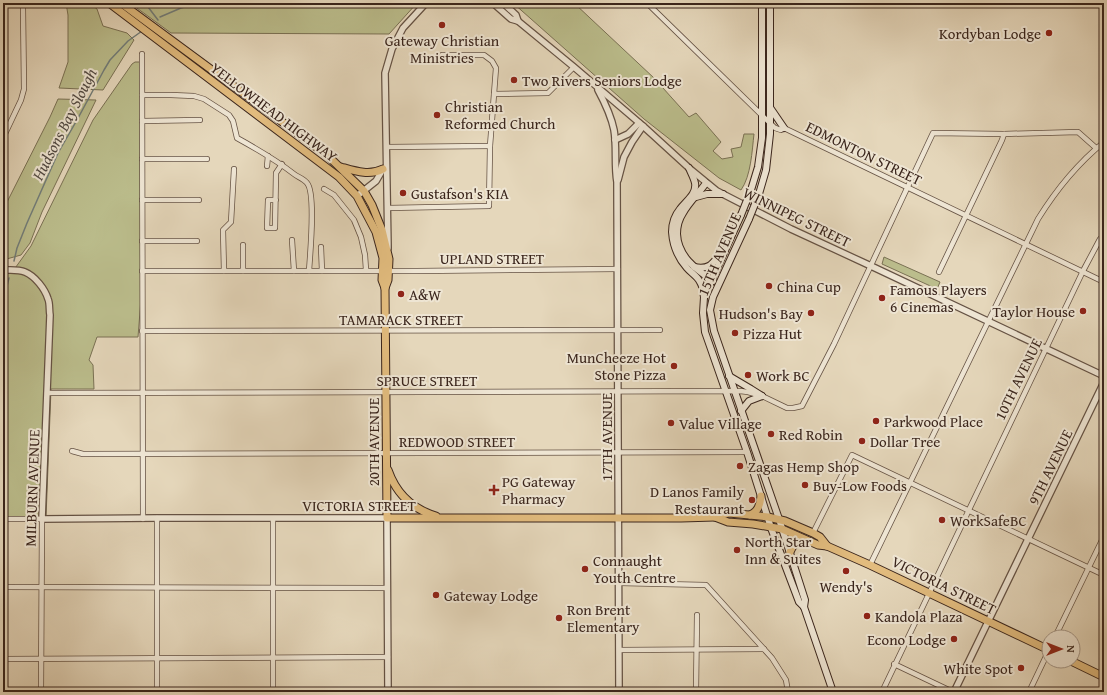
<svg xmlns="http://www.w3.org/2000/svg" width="1107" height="695" font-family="'Gentium Book Plus',serif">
<rect width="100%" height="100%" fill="#e5d7bb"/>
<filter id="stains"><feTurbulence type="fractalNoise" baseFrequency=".005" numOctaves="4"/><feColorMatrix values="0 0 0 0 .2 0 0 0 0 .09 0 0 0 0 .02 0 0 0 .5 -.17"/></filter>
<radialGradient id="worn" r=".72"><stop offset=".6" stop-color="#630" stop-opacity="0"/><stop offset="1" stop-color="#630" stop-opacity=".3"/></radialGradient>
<!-- green -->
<g fill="#bbbd8c" stroke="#7a7154">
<polygon points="66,3 89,3 97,9 103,26 127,33 134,40 103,90 59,88 68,62 68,15"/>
<polygon points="130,3 417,3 389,34 171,33"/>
<path d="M 513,3 L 574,3 L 654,78 L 689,117 L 696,113 L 721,142 L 713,151 L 722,159 L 733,157 L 731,149 L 741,147 L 744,134 L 754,134 C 752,151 751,176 741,190 L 719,178 L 644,119 Z"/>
<polygon points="135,62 141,62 143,273 138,337 97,337 89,360 93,365 94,389 51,389 46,518 3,518 3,271 13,271 31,246 93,120 132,64"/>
<polygon points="58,99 96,100 42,212 30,243 21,255 3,260 3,210 50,117"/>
<polygon points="884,257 940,282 937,289 882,264"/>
</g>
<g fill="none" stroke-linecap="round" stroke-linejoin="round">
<!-- stream -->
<g stroke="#727d7a" stroke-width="1.5">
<polyline points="145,3 158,20"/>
<polyline points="160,17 181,8 200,3"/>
<polyline points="14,261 17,248 27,223 58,153 77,120 104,70 110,60 128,41 142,31"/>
<polyline points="3,319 7,286 9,278"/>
</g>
<defs>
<g id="minor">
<polyline points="647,3 775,128 781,130 784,128 1104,282"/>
<polyline points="697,4 1104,3"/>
<polyline points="142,54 143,519"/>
<polyline points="494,94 548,93 574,67"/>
<path d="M 142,95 L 171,95 L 194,96 L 204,99 L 229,115 L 233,121 L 237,138 C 257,149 276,160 294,174 C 298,177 304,179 307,183 C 316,193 310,255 309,271"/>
<polyline points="142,121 200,120"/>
<polyline points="3,138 21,100 24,89 23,8"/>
<polyline points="387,147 490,146"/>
<polyline points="142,159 207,159"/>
<polyline points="267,166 268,156"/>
<polyline points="324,189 334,195 354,220 361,237 365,255 366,270"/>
<polyline points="142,200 199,200"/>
<polyline points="276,200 268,200 267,228 275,228 276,173 282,164"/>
<polyline points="388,208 489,206 490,146 496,68 492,61 484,55 442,55"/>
<polyline points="292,240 294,271"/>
<polyline points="142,241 197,241"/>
<polyline points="243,245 243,271"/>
<polyline points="321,247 322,271"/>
<polyline points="142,271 417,271 618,269"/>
<polyline points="224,271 223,230 231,222 234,169"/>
<polyline points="939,272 1002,140 1004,134"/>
<polyline points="142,331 660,330"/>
<polyline points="47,393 740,391 748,392 762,396 787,408 793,408 802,406 834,344 933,133 1004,134 1078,132 1096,148"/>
<polyline points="72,451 83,454 747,452"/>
<polyline points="3,519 42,519 41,692"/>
<polyline points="273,519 273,692"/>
<polyline points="813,533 852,455 1104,575"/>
<path d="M 870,565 L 1038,219 C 1056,190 1077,164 1104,142"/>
<polyline points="619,583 706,585 772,658 786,680 788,692"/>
<polyline points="3,587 387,588"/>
<polyline points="1055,637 1104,536"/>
<polyline points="619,650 764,649"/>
<polyline points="3,659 388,657"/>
<polyline points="894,664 953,692"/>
<polyline points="157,692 157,518"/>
<polyline points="696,692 697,615"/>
<polyline points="882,692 1083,271 1100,239 1104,235"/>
<polyline points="1029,692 1049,650"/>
</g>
<g id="tertiary">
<polyline points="493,3 511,19 518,21 574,67 643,126 689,168 717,191 791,229 871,266 1104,376"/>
<polyline points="503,3 516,15 518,21"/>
<path d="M 598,90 C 605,103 611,115 614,130 C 617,147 614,165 617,182 L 619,692"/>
<polyline points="615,140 628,134 639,123"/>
<polyline points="618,180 624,157 632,142 643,126"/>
<polyline points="357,196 376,181 383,169"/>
<polyline points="388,248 385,73 392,49 403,28 426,3"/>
<path d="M 3,270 C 11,270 18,269 25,272 C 35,276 45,289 48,299 C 50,303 49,310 50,315 L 42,519 L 157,518 L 387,518 L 388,692"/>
<polyline points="954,692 1104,382"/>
<polyline points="1102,692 1104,687"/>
</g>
<g id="secondary">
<polyline points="771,109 784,128"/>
<path d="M 689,168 C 691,173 694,178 695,183 C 697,194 686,201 680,209 C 675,215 672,224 672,232 C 673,246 678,258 687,268 C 691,273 697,276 700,282 C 703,286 703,292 704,297"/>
<path d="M 706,183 C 699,193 689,202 683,213 C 679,219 677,227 677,234 C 678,257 696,269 713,281"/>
<polyline points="751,190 758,167 762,138 762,3"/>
<polyline points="759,194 766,170 770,134 770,3"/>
<polyline points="696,197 707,194 723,194"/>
<polyline points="741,215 704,297 703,313 705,332 747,452 771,528 799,602 804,607 833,692"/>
<polyline points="749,219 713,297 710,310 714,331 779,519 805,600 804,607"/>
<path d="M 694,267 C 708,270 712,265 720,254"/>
<polyline points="729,376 751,389 762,396"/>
<polyline points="741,411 749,401 762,396"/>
</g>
<g id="trunk">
<polyline points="109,3 339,177 357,196 376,232 383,258 382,280 385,288 387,518 681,518 715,517 729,513 768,517 785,521 813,533 820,537 827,546"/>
<polyline points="121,3 327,155 364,191 372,205 382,230 389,259 388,280 385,288"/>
<path d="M 341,167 C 355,171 369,176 383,169"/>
<path d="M 388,470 C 396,493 412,509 436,516"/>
<path d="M 750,515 C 758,512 760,505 761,496"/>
<polyline points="715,517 728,522 753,524 782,529 818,545 827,546 870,565 1049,650"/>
<path d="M 790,552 C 793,545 796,541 803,539"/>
<polyline points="1071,661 1104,677"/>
</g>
</defs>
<!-- minor casing -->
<use href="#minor" stroke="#655244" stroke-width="6"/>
<!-- tertiary casing -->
<use href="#tertiary" stroke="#655244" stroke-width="8"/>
<!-- secondary casing -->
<use href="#secondary" stroke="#3a251c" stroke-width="8"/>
<!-- trunk casing -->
<use href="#trunk" stroke="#3a251c" stroke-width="9"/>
<!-- minor -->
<use href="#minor" stroke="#eee5d3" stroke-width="4.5"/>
<!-- tertiary -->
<use href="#tertiary" stroke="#eee5d3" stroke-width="5.5"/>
<!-- secondary -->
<use href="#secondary" stroke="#eee5d3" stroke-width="6"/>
<!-- trunk -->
<use href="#trunk" stroke="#e2bc7e" stroke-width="7"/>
<defs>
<g id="secondary-bridge">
<polyline points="741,215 751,190"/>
<polyline points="749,219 759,194"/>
</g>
</defs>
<!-- secondary-bridge casing -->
<use href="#secondary-bridge" stroke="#3a251c" stroke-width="8" stroke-linecap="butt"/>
<!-- secondary-bridge -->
<use href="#secondary-bridge" stroke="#eee5d3" stroke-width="6"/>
</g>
<!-- markers -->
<g fill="#8f2418" stroke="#eee5d3" stroke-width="1.5">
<circle cx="442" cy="25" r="4"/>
<circle cx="1049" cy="33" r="4"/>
<circle cx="514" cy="80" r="4"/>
<circle cx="437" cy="115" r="4"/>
<circle cx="403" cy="193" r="4"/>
<circle cx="769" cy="286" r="4"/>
<circle cx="401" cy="294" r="4"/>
<circle cx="882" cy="298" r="4"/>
<circle cx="1083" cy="311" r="4"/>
<circle cx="811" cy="313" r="4"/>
<circle cx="735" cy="333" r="4"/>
<circle cx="674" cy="366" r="4"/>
<circle cx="748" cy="375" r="4"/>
<circle cx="876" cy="421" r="4"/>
<circle cx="671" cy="423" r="4"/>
<circle cx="771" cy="434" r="4"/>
<circle cx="862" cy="441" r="4"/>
<circle cx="740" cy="466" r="4"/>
<circle cx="805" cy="485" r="4"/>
<path d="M492 484h4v4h4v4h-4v4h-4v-4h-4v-4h4z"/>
<circle cx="752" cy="500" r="4"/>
<circle cx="942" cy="520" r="4"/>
<circle cx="737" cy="550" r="4"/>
<circle cx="585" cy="569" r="4"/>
<circle cx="846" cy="571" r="4"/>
<circle cx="436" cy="595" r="4"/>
<circle cx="867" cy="616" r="4"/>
<circle cx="559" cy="618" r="4"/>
<circle cx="954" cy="639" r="4"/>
<circle cx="1021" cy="668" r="4"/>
</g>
<g text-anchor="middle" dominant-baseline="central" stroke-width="4" stroke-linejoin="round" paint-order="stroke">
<!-- poi labels -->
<g font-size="15" fill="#3a251c" stroke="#eee5d3" text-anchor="start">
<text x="1041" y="33" text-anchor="end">Kordyban Lodge</text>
<text x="442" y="40" text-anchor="middle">Gateway Christian<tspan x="442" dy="17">Ministries</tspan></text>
<text x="522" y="80">Two Rivers Seniors Lodge</text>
<text x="445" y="106">Christian<tspan x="445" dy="17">Reformed Church</tspan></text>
<text x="411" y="193">Gustafson's KIA</text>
<text x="777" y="286">China Cup</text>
<text x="890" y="289">Famous Players<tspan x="890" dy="17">6 Cinemas</tspan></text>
<text x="409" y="294">A&amp;W</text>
<text x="1075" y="311" text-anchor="end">Taylor House</text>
<text x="803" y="313" text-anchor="end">Hudson's Bay</text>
<text x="743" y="333">Pizza Hut</text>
<text x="666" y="357" text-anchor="end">MunCheeze Hot<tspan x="666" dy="17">Stone Pizza</tspan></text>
<text x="756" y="375">Work BC</text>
<text x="884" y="421">Parkwood Place</text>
<text x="679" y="423">Value Village</text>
<text x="779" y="434">Red Robin</text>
<text x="870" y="441">Dollar Tree</text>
<text x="748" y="466">Zagas Hemp Shop</text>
<text x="502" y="481">PG Gateway<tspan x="502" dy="17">Pharmacy</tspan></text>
<text x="813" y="485">Buy-Low Foods</text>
<text x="744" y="491" text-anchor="end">D Lanos Family<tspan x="744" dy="17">Restaurant</tspan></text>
<text x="950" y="520">WorkSafeBC</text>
<text x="745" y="541">North Star<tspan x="745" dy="17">Inn &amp; Suites</tspan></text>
<text x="593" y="560">Connaught<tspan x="593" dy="17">Youth Centre</tspan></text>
<text x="846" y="586" text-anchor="middle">Wendy's</text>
<text x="444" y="595">Gateway Lodge</text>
<text x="567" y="609">Ron Brent<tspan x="567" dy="17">Elementary</tspan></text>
<text x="875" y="616">Kandola Plaza</text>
<text x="946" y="639" text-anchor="end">Econo Lodge</text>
<text x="1013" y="668" text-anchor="end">White Spot</text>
</g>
<!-- street labels -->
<g font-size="15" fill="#3a251c" stroke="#eee5d3">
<text transform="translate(274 112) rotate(37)">YELLOWHEAD HIGHWAY</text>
<text transform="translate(864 153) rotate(26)">EDMONTON STREET</text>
<text transform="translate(797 217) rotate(26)">WINNIPEG STREET</text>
<text transform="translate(719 254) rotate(-67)">15TH AVENUE</text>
<text x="492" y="258">UPLAND STREET</text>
<text x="401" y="319">TAMARACK STREET</text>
<text transform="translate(1018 379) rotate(-64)">10TH AVENUE</text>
<text x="427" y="380">SPRUCE STREET</text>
<text transform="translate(606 437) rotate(-90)">17TH AVENUE</text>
<text x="457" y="441">REDWOOD STREET</text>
<text transform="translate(373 442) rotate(-90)">20TH AVENUE</text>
<text transform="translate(1050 467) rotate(-64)">9TH AVENUE</text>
<text transform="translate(32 488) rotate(-88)">MILBURN AVENUE</text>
<text x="359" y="505">VICTORIA STREET</text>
<text transform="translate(944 585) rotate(26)">VICTORIA STREET</text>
</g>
<!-- water labels -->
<g font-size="16" font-style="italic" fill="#524a43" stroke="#eee5d3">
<text transform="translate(64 124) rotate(-63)">Hudsons Bay Slough</text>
</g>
</g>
<!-- margin -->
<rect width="1107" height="695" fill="none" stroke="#e5d7bb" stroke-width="16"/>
<rect x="4" y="4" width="1099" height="687" fill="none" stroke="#3a251c" stroke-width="2"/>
<rect x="8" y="8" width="1091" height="679" fill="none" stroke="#3a251c"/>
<!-- north arrow -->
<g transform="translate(1061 649) rotate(90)"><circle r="19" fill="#eee5d3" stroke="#a6988a"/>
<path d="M0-3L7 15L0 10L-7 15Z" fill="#8f2418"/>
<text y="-6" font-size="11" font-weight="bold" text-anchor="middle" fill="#3a251c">N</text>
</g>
<rect width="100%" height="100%" filter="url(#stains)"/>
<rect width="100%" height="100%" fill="url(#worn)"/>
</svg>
